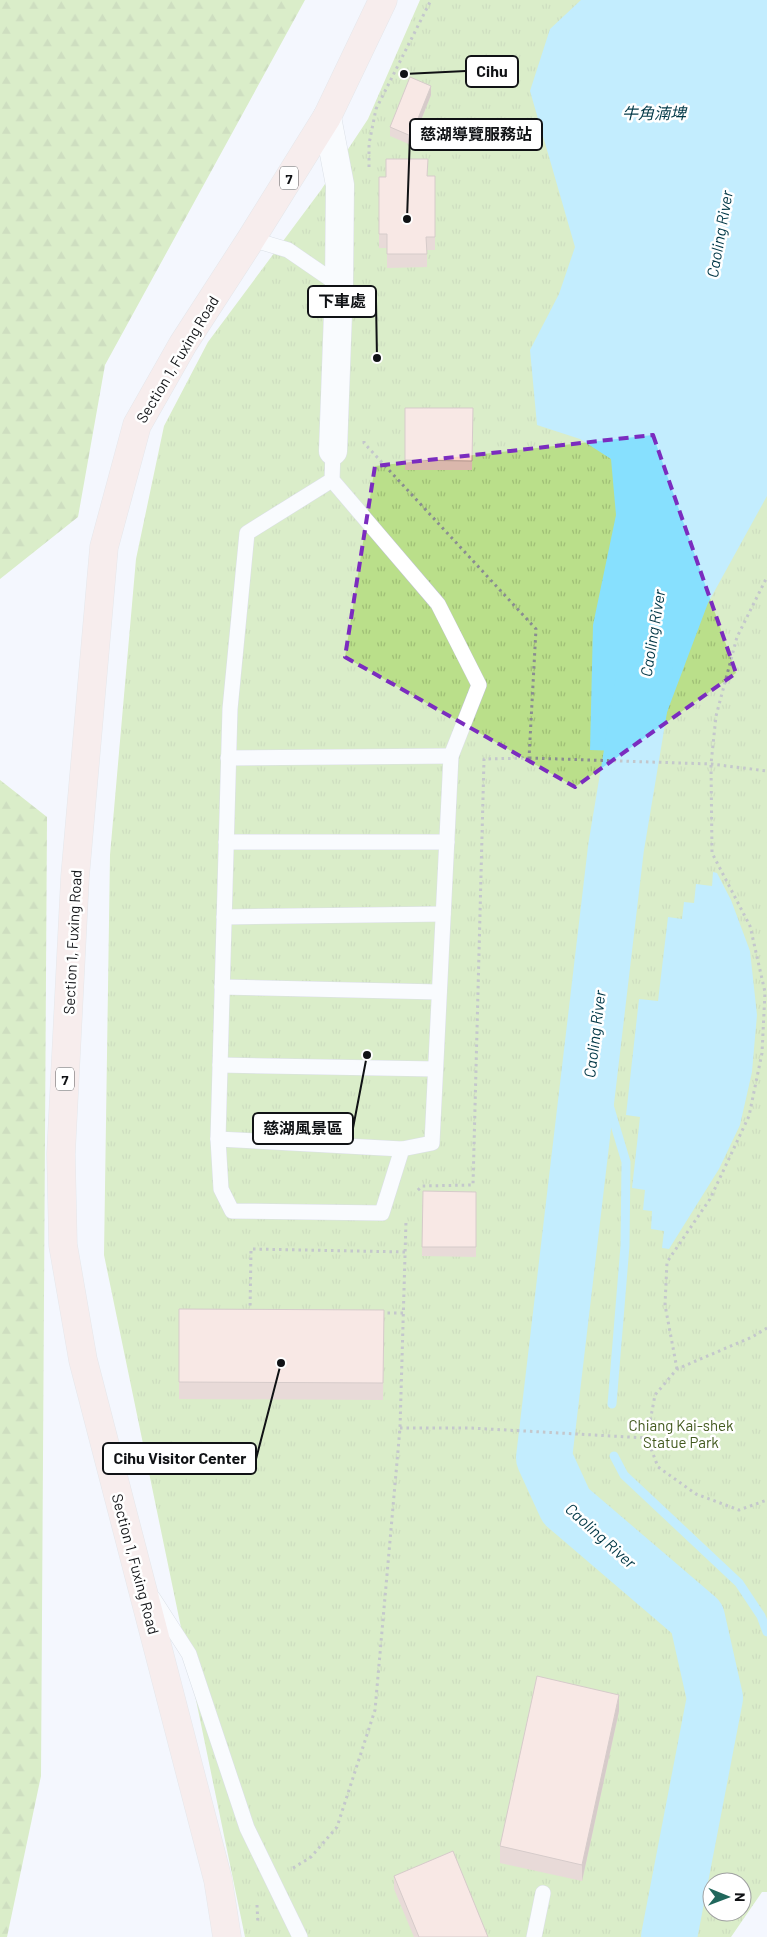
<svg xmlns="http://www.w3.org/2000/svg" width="767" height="1937" font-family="Barlow,'Noto Sans TC',sans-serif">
<defs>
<pattern id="forest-firs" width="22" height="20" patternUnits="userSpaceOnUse" patternTransform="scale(1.25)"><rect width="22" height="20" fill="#badf8a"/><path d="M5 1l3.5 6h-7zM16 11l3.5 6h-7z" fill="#9fbe76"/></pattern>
<pattern id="park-tufts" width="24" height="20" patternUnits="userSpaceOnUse" patternTransform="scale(1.25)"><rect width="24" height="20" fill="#badf8a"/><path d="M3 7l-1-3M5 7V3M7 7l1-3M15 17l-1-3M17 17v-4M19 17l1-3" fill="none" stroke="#9fbe76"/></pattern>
</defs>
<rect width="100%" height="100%" fill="#f4f7fe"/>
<!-- forest -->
<g fill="url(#forest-firs)">
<polygon points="0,0 305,0 105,365 78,517 0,579"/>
<polygon points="0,780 47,817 41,1776 7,1937 0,1937"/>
</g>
<!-- park -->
<path fill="url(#park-tufts)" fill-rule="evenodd" d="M 420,0 L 767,0 L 767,1892 L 762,1892 L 731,1937 L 245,1937 L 104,1255 L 110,855 L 136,559 L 164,426 L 208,342 L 321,190 L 368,119 ZM 712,1882 L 742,1882 L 742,1912 L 712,1912 Z"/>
<!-- water -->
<g fill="#87e0fe">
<polygon points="581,0 767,0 767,496 708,603 652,752 590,750 593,625 616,515 611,459 580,439 537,425 530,350 559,294 575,247 530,91 550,29"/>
<polygon points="713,872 717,873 731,900 750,951 757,1015 752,1072 740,1125 719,1169 669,1249 662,1248 664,1231 651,1229 652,1211 643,1210 645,1190 632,1188 640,1117 626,1115 639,999 658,1001 668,917 682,919 684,902 694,903 696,884 712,886"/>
</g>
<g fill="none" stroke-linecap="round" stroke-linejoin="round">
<!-- stream -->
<g stroke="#87e0fe" stroke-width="9">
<polyline points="592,1048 626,1162 625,1246 612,1404"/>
<polyline points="614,1456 624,1475 739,1583 761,1616 767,1632"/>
</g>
<!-- river -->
<polyline stroke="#87e0fe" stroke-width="56" points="645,674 616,848 544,1458 566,1506 697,1618 715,1698 669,1937"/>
<defs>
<g id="service">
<polyline points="251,239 288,250 339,285"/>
<polyline points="332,480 438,604 479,685 451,756 432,1143 402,1149 382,1213 232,1211 221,1189 218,1139 230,709 247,533 332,480 333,451"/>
<polyline points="228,758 451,756"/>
<polyline points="226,842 447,842"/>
<polyline points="224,917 443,914"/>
<polyline points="222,987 439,992"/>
<polyline points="220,1065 435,1069"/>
<polyline points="218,1139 402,1149"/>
<polyline points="153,1598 189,1654 247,1828 300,1937"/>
<polyline points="534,1937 543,1893"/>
</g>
<polyline id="minor" points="327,117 340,185 339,285 333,451"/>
<polyline id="primary" points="227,1937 218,1880 83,1360 63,1245 61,1154 75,877 104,547 137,425 183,344 251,239 327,117 383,0"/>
</defs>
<!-- service casing -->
<use href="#service" stroke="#bdc3cd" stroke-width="16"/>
<!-- minor casing -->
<use href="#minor" stroke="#bdc3cd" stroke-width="29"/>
<!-- primary casing -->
<use href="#primary" stroke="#d4d4d5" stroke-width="29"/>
<!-- path -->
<g stroke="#898c91" stroke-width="3" stroke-dasharray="2.5 4" stroke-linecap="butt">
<polyline points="369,167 369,144 376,109 431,0"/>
<polyline points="364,441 364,443 536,629 529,758 484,759 473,1185 422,1186 415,1193"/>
<polyline points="529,758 711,764 767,771"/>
<polyline points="250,1312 251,1249 405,1252"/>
<polyline points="381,1313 403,1313"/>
<polyline points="767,1328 752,1337 677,1369 655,1395 647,1438 658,1467 696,1494 739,1510 767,1500"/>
<polyline points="677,1369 665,1305 667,1262 710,1199 749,1116 762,1053 765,992 750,926 712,853 711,764 716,716 737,637 767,577"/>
<polyline points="400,1428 471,1428 647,1438"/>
<polyline points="293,1868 311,1857 337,1827 375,1710 400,1428 406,1221"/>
<polyline points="257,1905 258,1924"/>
</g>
<!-- service -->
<use href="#service" stroke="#fff" stroke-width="15"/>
<!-- minor -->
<use href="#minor" stroke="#fff" stroke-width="28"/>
<!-- primary -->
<use href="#primary" stroke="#fbdfda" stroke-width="28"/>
</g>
<!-- wall -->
<g fill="#dab7ac">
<polygon points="431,95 411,145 390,136 390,127"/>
<polygon points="435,176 435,250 427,250 427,267 387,268 387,248 379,248 379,177"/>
<polygon points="405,408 473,408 472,470 405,470"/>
<polygon points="423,1191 476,1192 476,1257 422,1256"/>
<polygon points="179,1309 384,1310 383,1400 179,1399"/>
<polygon points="619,1711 582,1881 500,1863 500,1846"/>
<polygon points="394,1876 488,1937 414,1937 394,1889"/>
</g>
<!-- shaded-wall -->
<g fill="#b1958c">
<polygon points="431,86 431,95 411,145 411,136"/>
<polygon points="619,1695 619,1711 582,1881 582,1865"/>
</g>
<!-- building -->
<g fill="#fdd5c8" stroke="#b1958c">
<polygon points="410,77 431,86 411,136 390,127"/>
<polygon points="386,159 428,159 427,176 435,176 435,237 426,237 427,254 387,254 387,234 379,234 379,177 386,177"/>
<polygon points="405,408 473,408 472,461 405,460"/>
<polygon points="423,1191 476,1192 476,1247 422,1247"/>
<polygon points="179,1309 384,1310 383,1383 179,1382"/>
<polygon points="537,1676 619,1695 582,1865 500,1846"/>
<polygon points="453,1851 488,1937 419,1937 394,1876"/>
</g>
<!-- marked area -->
<path d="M0 0H767V1937H0ZM 653,435 L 736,673 L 575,787 L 345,657 L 375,466 Z" fill="#f4f7fe" fill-opacity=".55" fill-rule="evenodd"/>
<path fill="none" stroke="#7b2cbf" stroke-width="4" stroke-dasharray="10 6" stroke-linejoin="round" d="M 653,435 L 736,673 L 575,787 L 345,657 L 375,466 Z"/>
<g text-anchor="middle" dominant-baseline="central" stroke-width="5" stroke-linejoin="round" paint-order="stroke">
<!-- shield labels -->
<g fill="#fff" stroke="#58595b" stroke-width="1">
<rect x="280" y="166.5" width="18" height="23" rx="4"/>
<rect x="56" y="1067.5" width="18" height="23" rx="4"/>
</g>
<g font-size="14" font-weight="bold" fill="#101215">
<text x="289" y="178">7</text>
<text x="65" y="1079">7</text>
</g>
<!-- street labels -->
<g font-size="15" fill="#101215" stroke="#fff">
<text transform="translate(177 359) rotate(-59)">Section 1, Fuxing Road</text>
<text transform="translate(72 942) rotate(-87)">Section 1, Fuxing Road</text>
<text transform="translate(136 1564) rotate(75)">Section 1, Fuxing Road</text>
</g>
<!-- park labels -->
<g font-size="15" fill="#42591e" stroke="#fff">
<text x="681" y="1425">Chiang Kai-shek<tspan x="681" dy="17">Statue Park</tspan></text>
</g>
<!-- water labels -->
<g font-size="16" font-style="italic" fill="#003746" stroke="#fff">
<text x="654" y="112">牛角湳埤</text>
<text transform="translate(719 234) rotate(-80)">Caoling River</text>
<text transform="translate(652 633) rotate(-81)">Caoling River</text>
<text transform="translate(594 1034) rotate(-83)">Caoling River</text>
<text transform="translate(601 1535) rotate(42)">Caoling River</text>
</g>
</g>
<!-- callouts -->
<path fill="none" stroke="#101215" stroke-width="2" d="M404 74L466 71M407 219L410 135M377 358L376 301M367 1055L353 1128M281 1363L256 1459"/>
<g fill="#101215" stroke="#fff" stroke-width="2">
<circle cx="404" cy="74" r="5"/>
<circle cx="407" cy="219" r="5"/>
<circle cx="377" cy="358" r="5"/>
<circle cx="367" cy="1055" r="5"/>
<circle cx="281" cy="1363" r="5"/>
</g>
<g fill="#fff" stroke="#101215" stroke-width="2">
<rect x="466" y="56" width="52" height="31" rx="5"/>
<rect x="410" y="119" width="132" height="31" rx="5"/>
<rect x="308" y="286" width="68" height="31" rx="5"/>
<rect x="253" y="1113" width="100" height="31" rx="5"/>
<rect x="103" y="1443" width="153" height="31" rx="5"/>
</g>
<g font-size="16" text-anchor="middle" font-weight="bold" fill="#101215">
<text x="492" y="77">Cihu</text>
<text x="476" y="140">慈湖導覽服務站</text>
<text x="342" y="307">下車處</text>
<text x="303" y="1134">慈湖風景區</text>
<text x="180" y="1464">Cihu Visitor Center</text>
</g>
<!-- north arrow -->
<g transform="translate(727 1897) rotate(91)"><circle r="24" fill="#ffffff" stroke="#9fa0a1"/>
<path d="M0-4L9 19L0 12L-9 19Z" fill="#20675c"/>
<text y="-8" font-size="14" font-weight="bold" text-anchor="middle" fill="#101215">N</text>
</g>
</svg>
